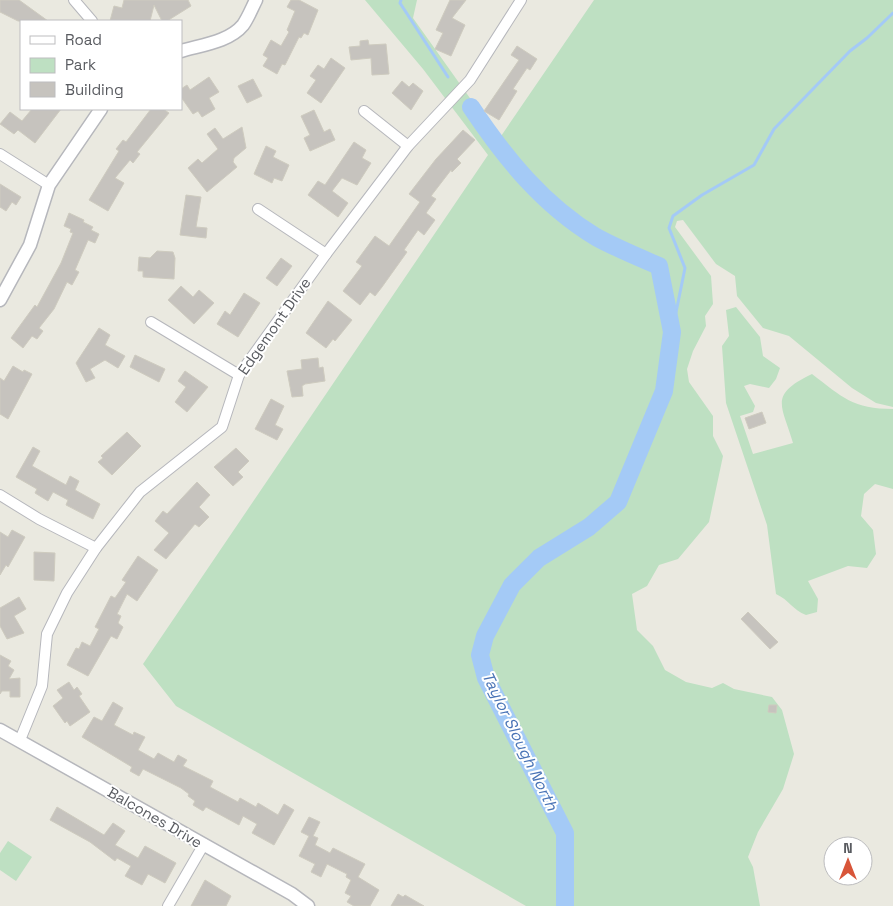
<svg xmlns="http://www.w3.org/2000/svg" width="893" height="906" font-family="'Space Grotesk',sans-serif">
<rect width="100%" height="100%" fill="#eae9e0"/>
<!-- green -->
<g fill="#bee0c2">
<polygon points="365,0 417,0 413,18 499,139 594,0 893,0 893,407 876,403 852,388 789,336 763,328 737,296 735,276 716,264 683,220 677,221 675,227 711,276 713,304 705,316 706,326 693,351 687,369 689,382 713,416 713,436 723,456 709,522 678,559 659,565 647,586 632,594 637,630 653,646 665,670 686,682 712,688 723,683 734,689 772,697 782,710 794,754 783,789 758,832 748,857 753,867 760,906 526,906 176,706 143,664 488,155 423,69"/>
<path d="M 736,307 L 760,337 L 763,356 L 780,368 L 776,379 L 769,388 L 750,384 L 744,386 L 755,406 L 753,412 L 740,416 L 753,454 L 793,443 C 782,405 768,395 812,374 C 842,397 853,409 893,409 L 893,489 L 875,484 L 864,494 L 861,516 L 873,530 L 876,554 L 867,568 L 848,566 L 808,581 L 818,599 L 817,612 L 806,615 C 793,610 789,600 776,594 L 767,525 L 726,403 L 722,346 L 729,336 L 726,310 Z"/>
<polygon points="8,841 32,857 16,881 0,870 0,853"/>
</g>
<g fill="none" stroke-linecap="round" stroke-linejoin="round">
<!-- stream -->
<g stroke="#a4caf6" stroke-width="3">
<polyline points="401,0 400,3 448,77"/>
<polyline points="672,332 685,268 669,228 673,216 702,195 754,165 774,129 850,51 867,38 893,13"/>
</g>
<!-- river -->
<path stroke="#a4caf6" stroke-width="18" d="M 471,107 C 505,158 543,205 596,237 C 616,248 638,257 659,266 L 672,332 L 664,391 L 618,502 L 589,527 L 539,558 L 512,585 L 485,636 L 480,655 L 486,678 L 565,833 L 565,906"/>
</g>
<!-- building -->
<g fill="#c6c3be" stroke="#cecbbf">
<polygon points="0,0 19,0 48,21 18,21 0,12"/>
<polygon points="124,0 188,0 191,6 167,21 162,21 154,5 150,21 110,21 114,6 122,8"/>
<polygon points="291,0 299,0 318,10 308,35 304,33 301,38 299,37 285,65 282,64 277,74 263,66 268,58 263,55 271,40 281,46 289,32 287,30 295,11 287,7"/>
<polygon points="450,0 466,0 452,18 465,25 451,56 435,49 443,33 436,30"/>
<polygon points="368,40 369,45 386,44 389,74 372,75 371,58 351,60 349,47 360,46 360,41"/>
<polygon points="517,46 537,59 530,70 527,68 513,89 517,91 499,120 484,111 519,60 511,55"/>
<polygon points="331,58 345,68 321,103 307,93 316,80 310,76 318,65 324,69"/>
<polygon points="209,77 219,92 209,98 215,109 202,117 198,111 193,114 181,97 181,89 187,85 190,90"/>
<polygon points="253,79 262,96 247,103 238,86"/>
<polygon points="402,81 409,87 413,83 423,91 411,110 392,93"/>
<polygon points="32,109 61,109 35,143 18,130 14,134 0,124 10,112 22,121"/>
<polygon points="151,109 163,109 169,113 137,152 140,154 133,163 130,160 115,178 124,183 108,211 89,200 119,151 116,149 123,140 126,142"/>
<polygon points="314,110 324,132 330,129 335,140 310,151 304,138 310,135 301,116"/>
<polygon points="242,127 246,148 234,158 233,162 237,167 207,192 188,168 198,159 202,163 218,149 207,134 215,128 223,139"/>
<polygon points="463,130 475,140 457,159 461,163 452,172 451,170 431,196 436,199 426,213 435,220 424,235 418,230 404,250 407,252 382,287 375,296 370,292 360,305 343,291 362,266 356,262 375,236 389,246 420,202 409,194 436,159"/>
<polygon points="354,142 366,150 362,158 371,163 357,185 342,178 332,191 348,203 338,217 308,195 318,181 325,185"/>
<polygon points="266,146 276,151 273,157 289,165 282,181 274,178 272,183 254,174"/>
<polygon points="0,184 21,197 16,205 12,202 6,211 0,207"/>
<polygon points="186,195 201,197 196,227 207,228 206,238 180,235"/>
<polygon points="69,213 84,220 83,222 93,227 91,230 99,234 95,243 88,240 75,270 79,272 72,285 67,282 54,309 39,328 43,331 37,339 32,336 23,348 11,338 35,305 37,307 61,263 73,233 70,232 71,229 64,226"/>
<polygon points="157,251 173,252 175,258 174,279 143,277 143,271 138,271 139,257 150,258"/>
<polygon points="281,258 292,266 277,286 266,278"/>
<polygon points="181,286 193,297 199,290 214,303 194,324 168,300"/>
<polygon points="244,293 260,303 238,337 217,324 225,311 230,315"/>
<polygon points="328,301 352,320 335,341 333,339 326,348 306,333"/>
<polygon points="99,328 110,335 105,345 125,356 118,368 105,360 90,369 95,378 86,382 76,363"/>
<polygon points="135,355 165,369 159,382 130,367"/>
<polygon points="318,358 319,368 323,367 325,381 305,384 302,386 303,396 292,397 287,371 302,369 301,360"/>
<polygon points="13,366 23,372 24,370 32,374 8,419 0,414 0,378 4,381"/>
<polygon points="185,371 208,387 187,412 175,402 186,387 178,381"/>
<polygon points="271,399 284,406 275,425 283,429 277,440 255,429"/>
<polygon points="762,412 766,423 749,429 745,418"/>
<polygon points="127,432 141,446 112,475 98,462 103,458 101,456"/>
<polygon points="33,447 40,451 32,466 66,485 70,476 79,481 75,490 100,504 93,519 66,505 68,500 53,492 48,501 35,493 37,489 16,477"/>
<polygon points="236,448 249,461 238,472 243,477 233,486 214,467"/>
<polygon points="197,482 210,495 199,507 209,517 199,527 195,524 166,559 154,550 169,533 155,521 163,511 167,514"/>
<polygon points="12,530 25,537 8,567 6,565 0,575 0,532 8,537"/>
<polygon points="34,552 55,553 54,581 34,580"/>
<polygon points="138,556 158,570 137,601 127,594 117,614 121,616 118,623 123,627 117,639 111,636 88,676 67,665 76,648 79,649 82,642 90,646 99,629 95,627 111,596 115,598 126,582 122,580"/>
<polygon points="19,597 26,609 14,616 24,633 7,639 0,626 0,608"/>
<polygon points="748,612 778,642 770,649 741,619"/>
<polygon points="0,655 11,661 8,666 14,670 9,679 20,678 20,697 10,697 10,691 2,691 0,694"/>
<polygon points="69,682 74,690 77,687 82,694 79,696 90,712 70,726 67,721 65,723 53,706 63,698 57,690"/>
<polygon points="113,702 123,708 114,725 133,735 134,732 145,737 138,750 154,759 158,753 174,762 178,755 187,760 183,766 213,781 210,787 238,802 240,798 256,807 258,803 278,815 284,804 294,810 274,845 252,833 257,824 243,816 239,825 206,807 203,811 193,805 195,801 188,796 189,794 181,788 143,769 139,776 130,771 132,767 82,737 94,717 102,721"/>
<polygon points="769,705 777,705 776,713 768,712"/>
<polygon points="57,807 104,835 113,823 125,831 115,845 138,858 145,846 176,863 165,883 148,874 142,885 125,876 131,866 117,858 115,861 90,842 50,820"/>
<polygon points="309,817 320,822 313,836 318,838 315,845 330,853 333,848 365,864 358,877 379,890 370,906 354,906 347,902 351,896 345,893 351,880 346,877 347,874 327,864 321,877 311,872 315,864 299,856 309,836 301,832"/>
<polygon points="205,880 231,896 226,906 191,906"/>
<polygon points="398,894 403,897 405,895 424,906 391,906"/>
</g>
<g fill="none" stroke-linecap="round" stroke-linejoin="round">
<defs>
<g id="minor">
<polyline points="74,0 92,21"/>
<polyline points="364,111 408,146"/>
<polyline points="0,154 49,185"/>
<polyline points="258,209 326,254"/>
<polyline points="151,322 239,375"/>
<polyline points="0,495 39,519 96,548"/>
<polyline points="20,740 42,686 47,634 67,593 96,548 140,492 222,427 239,375 326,254 408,146 470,80 521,0"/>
<polyline points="168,906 204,844"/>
</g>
<g id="tertiary">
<path d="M 181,51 C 201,45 229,42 243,25 C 248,18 252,8 256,0"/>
<polyline points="0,300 30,245 49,185 101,109"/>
<polyline points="0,730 292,894 308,906"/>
</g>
</defs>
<!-- minor casing -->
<use href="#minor" stroke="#b6b7bc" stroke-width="12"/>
<!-- tertiary casing -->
<use href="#tertiary" stroke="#b6b7bc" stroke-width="15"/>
<!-- minor -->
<use href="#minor" stroke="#fff" stroke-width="10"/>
<!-- tertiary -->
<use href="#tertiary" stroke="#fff" stroke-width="12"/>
</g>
<g text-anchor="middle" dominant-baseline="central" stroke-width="4" stroke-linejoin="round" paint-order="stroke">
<!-- street labels -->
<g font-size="15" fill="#595b60" stroke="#fff">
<text transform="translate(274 326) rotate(-55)">Edgemont Drive</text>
<text transform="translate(155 817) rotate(30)">Balcones Drive</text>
</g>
<!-- water labels -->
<g font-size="16" font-style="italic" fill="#4a74b6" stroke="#fff">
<text transform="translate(520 741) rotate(64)">Taylor Slough North</text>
</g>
</g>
<!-- legend -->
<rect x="20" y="20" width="162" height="90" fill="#ffffff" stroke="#bdbdbf"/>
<rect x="30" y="36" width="25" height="8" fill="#ffffff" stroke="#bdbdbf"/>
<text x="65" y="45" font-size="15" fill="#595b60">Road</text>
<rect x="30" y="58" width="25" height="15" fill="#bee0c2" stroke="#bdbdbf"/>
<text x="65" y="70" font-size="15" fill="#595b60">Park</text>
<rect x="30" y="82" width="25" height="15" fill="#c6c3be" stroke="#bdbdbf"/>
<text x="65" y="95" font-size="15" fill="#595b60">Building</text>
<!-- north arrow -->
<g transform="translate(848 861)"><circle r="24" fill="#ffffff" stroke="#bdbdbf"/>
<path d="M0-4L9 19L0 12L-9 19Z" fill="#d85539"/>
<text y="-8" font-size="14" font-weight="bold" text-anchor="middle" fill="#595b60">N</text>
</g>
</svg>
